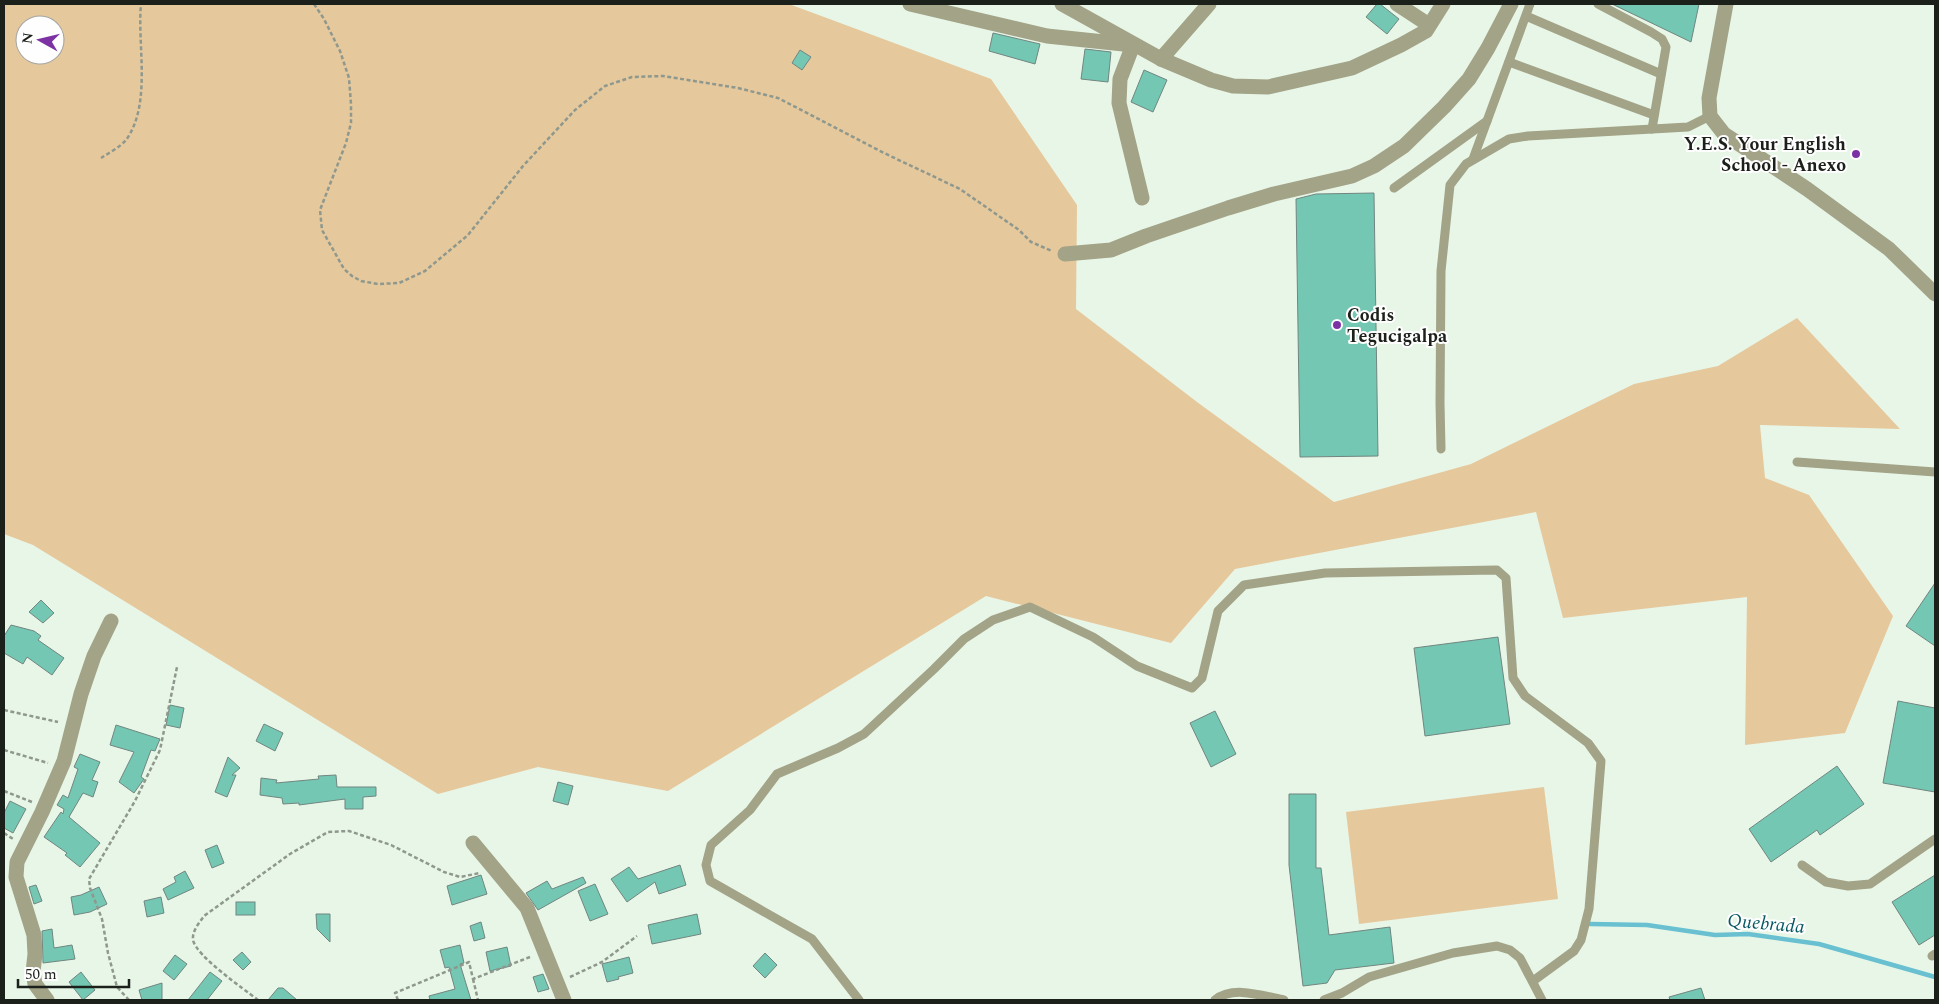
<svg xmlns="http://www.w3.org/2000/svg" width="1939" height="1004" font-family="Spectral,serif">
<rect width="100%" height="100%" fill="#e8f6e7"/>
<!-- green -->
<g fill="#e6c89d" fill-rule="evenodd">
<path d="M 4,4 L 789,4 L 991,79 L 1077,205 L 1076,309 L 1197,402 L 1334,502 L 1471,464 L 1634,384 L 1718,366 L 1797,318 L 1900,429 L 1760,425 L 1765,478 L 1809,495 L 1893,616 L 1845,733 L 1745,745 L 1747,597 L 1563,618 L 1536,512 L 1235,569 L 1171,643 L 986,596 L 668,791 L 538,767 L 438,794 L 33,545 L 4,534 ZM 25,25 L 55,25 L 55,55 L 25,55 Z"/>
<polygon points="1544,787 1558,899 1359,924 1346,812"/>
</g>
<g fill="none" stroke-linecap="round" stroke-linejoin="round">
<!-- stream -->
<polyline stroke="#68c0d0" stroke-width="4.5" points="1590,924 1647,925 1715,935 1748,934 1819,944 1935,977"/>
</g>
<!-- building -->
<g fill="#73c7b3" stroke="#718680">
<polygon points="1377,4 1380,4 1399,19 1387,34 1366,17"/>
<polygon points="1612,4 1699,4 1691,42"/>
<polygon points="993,33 1040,44 1035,64 989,51"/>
<polygon points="1085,49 1111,52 1108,82 1081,79"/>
<polygon points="800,50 811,57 802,70 792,63"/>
<polygon points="1144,70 1167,80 1153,112 1131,102"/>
<polygon points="1374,193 1378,456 1300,457 1296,199 1316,194"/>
<polygon points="1935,583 1935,646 1906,626"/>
<polygon points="41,600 54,613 43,623 29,612"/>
<polygon points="11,625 34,631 41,636 38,640 64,658 52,675 27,657 23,664 4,653 4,636"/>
<polygon points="1498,637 1510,724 1425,736 1414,648"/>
<polygon points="1898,701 1935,708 1935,792 1883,783"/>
<polygon points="170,705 184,708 180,728 166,725"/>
<polygon points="1215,711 1236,754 1211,767 1190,723"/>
<polygon points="264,724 283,733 275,751 256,741"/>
<polygon points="116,725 160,739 155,751 151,750 141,777 144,779 134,793 119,782 134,752 110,745"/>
<polygon points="80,754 100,762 92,780 98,782 93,797 83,793 69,817 100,843 80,867 65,855 67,853 44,837 61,812 63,814 64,809 57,805 63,795 68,798 78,769 74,767"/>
<polygon points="228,757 240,768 232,775 236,775 227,797 215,792"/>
<polygon points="1837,766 1864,804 1820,835 1817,830 1771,862 1749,829"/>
<polygon points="336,775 337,787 376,787 376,796 363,797 363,809 345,809 345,799 299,805 299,803 283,804 282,798 260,795 261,778 277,780 276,783 319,779 318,776"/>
<polygon points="558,782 573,786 568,805 553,801"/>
<polygon points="1289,794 1316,794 1316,868 1321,868 1329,935 1390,927 1394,963 1335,970 1327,983 1303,986 1289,865"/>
<polygon points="10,801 26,809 13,833 4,828 4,813"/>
<polygon points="217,845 224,863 212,868 205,850"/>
<polygon points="680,865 686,885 659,894 655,882 627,902 611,879 629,867 638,879"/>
<polygon points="185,871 194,888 168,900 163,889 176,882 174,877"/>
<polygon points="481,875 487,894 452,905 447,886"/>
<polygon points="1935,875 1935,935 1919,945 1892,902"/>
<polygon points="583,877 586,883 538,910 526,893 547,881 552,889"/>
<polygon points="595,884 608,914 590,921 578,891"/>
<polygon points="36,885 42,901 34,904 29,887"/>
<polygon points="99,887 107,904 90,912 74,915 71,897 81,895"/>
<polygon points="161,897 164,913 147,917 144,901"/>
<rect x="236" y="902" width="19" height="13"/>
<polygon points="316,914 330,914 330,942 317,929"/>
<polygon points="697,914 701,934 652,944 648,925"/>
<polygon points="481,922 485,938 474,941 470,926"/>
<polygon points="52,929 54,948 72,945 75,959 43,963 42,931"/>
<polygon points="460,945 464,963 460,964 471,1000 430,1000 429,996 455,989 449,967 445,968 440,950"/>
<polygon points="507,947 511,966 490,971 486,952"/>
<polygon points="242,952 251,962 243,970 233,960"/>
<polygon points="765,953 777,965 765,978 753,966"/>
<polygon points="175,955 187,964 174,980 163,971"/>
<polygon points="629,957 633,973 618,977 619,979 607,982 602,964"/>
<polygon points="81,972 95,990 83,1000 69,982"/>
<polygon points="210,972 222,981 207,1000 188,1000"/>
<polygon points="543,974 549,989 538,992 533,977"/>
<polygon points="162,983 162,1000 142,1000 139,990"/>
<polygon points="278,988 283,988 297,1000 268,1000"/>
<polygon points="1701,988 1705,1000 1670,1000 1669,997"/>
</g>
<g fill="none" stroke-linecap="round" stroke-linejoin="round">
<!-- path -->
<g stroke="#8e988d" stroke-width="2.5" stroke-dasharray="4 2.5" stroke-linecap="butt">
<polyline points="314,4 324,19 340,51 349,78 351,104 351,123 346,143 320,210 322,230 344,269 352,276 361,281 378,284 399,283 425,271 468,235 523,166 575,110 605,86 632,77 663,76 738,88 778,98 884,153 960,189 1019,230 1031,242 1052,251"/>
<path d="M 101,158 C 109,153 120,147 126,140 C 152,104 137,45 141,4"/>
<polyline points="4,710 58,722"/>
<polyline points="4,750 48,763"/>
<polyline points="4,791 32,802"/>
<polyline points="4,833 13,839"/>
<polyline points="570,977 602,962 637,936"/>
<polyline points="473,979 478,1000"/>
<polyline points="129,1000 117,987 108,953 102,919 90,888 89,879 135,801 160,750 177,667"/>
<path d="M 258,1000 C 244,989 196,956 193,940 C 192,931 199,923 204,916 L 290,854 L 328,832 L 349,831 L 391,845 L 444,872 L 460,877 L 480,873"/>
<polyline points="398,1000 395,993 469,962 473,979 530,957"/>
</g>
<!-- lane -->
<g stroke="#a2a387" stroke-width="9">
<polyline points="1598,4 1651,32 1662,39 1666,47 1652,129"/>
<polyline points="1526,16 1661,74"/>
<polyline points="1509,62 1654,115"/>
<polyline points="1473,159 1530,4"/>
<polyline points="1394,188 1487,121"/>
<polyline points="1441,449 1440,403 1441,271 1450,185 1466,164 1509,139 1528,136 1688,127 1710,116"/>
<polyline points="1797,462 1935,472"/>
<polyline points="1802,865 1826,882 1848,886 1870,884 1935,839"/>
<polyline points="1932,956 1935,954"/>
<polyline points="859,1000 812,939 710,881 706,865 711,845 750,810 777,774 838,748 864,734 934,669 964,639 993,620 1030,607 1093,637 1137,666 1192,688 1202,678 1218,611 1244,585 1325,573 1497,570 1506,578 1513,678 1525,696 1588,743 1601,761 1589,909 1581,940 1574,951 1533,981"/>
<path d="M 1215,1000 C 1233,985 1263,996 1284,1000"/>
<polyline points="1324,1000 1342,993 1369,977 1453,953 1497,946 1510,950 1520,958 1542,1000"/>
</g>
<!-- street -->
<g stroke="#a2a387" stroke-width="15">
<polyline points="910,4 1047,36 1133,45 1120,79 1119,103 1142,198"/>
<polyline points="1062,4 1161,59 1211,80 1233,86 1268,87 1352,68 1401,45 1426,31 1443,4"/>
<polyline points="1397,4 1429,25"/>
<polyline points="1726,4 1709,98 1710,116 1724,134 1807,189 1889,249 1935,294"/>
<polyline points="1161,59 1209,4"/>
<polyline points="1065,254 1111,250 1146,236 1228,208 1274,194 1352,176 1374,166 1404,146 1444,107 1469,79 1488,48 1511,4"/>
<polyline points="473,843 527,908 564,1000"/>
<polyline points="47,1000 35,984 33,972 35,954 34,935 16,877 17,862 42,812 64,761 81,694 94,656 111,621"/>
</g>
</g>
<!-- markers -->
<g fill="#7d32a4" stroke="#fefefe" stroke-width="2">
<circle cx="1856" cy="154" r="5"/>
<circle cx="1337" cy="325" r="5"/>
</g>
<g text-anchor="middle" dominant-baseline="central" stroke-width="4" stroke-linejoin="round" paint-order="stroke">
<!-- poi labels -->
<g font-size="18" font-weight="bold" fill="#1b201a" stroke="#fefefe" text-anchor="end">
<text x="1846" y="144">Y.E.S. Your English<tspan x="1846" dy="21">School - Anexo</tspan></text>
<text x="1347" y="315" text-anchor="start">Codis<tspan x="1347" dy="21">Tegucigalpa</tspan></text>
</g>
<!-- water labels -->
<g font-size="19" font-style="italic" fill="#075762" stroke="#fefefe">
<text transform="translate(1766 924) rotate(5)">Quebrada</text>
</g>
</g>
<!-- border -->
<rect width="1939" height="1004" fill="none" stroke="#1b201a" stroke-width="10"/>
<!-- north arrow -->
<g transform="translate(40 40) rotate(278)"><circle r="24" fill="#fefefe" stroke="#a3a5a3"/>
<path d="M0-4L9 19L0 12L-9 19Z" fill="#7d32a4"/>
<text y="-8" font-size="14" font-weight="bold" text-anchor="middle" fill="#1b201a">N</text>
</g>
<!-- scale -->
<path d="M18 979v8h111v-8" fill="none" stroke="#1b201a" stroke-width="2.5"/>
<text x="25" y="979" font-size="15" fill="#1b201a" stroke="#fefefe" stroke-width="4" paint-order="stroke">50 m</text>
</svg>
